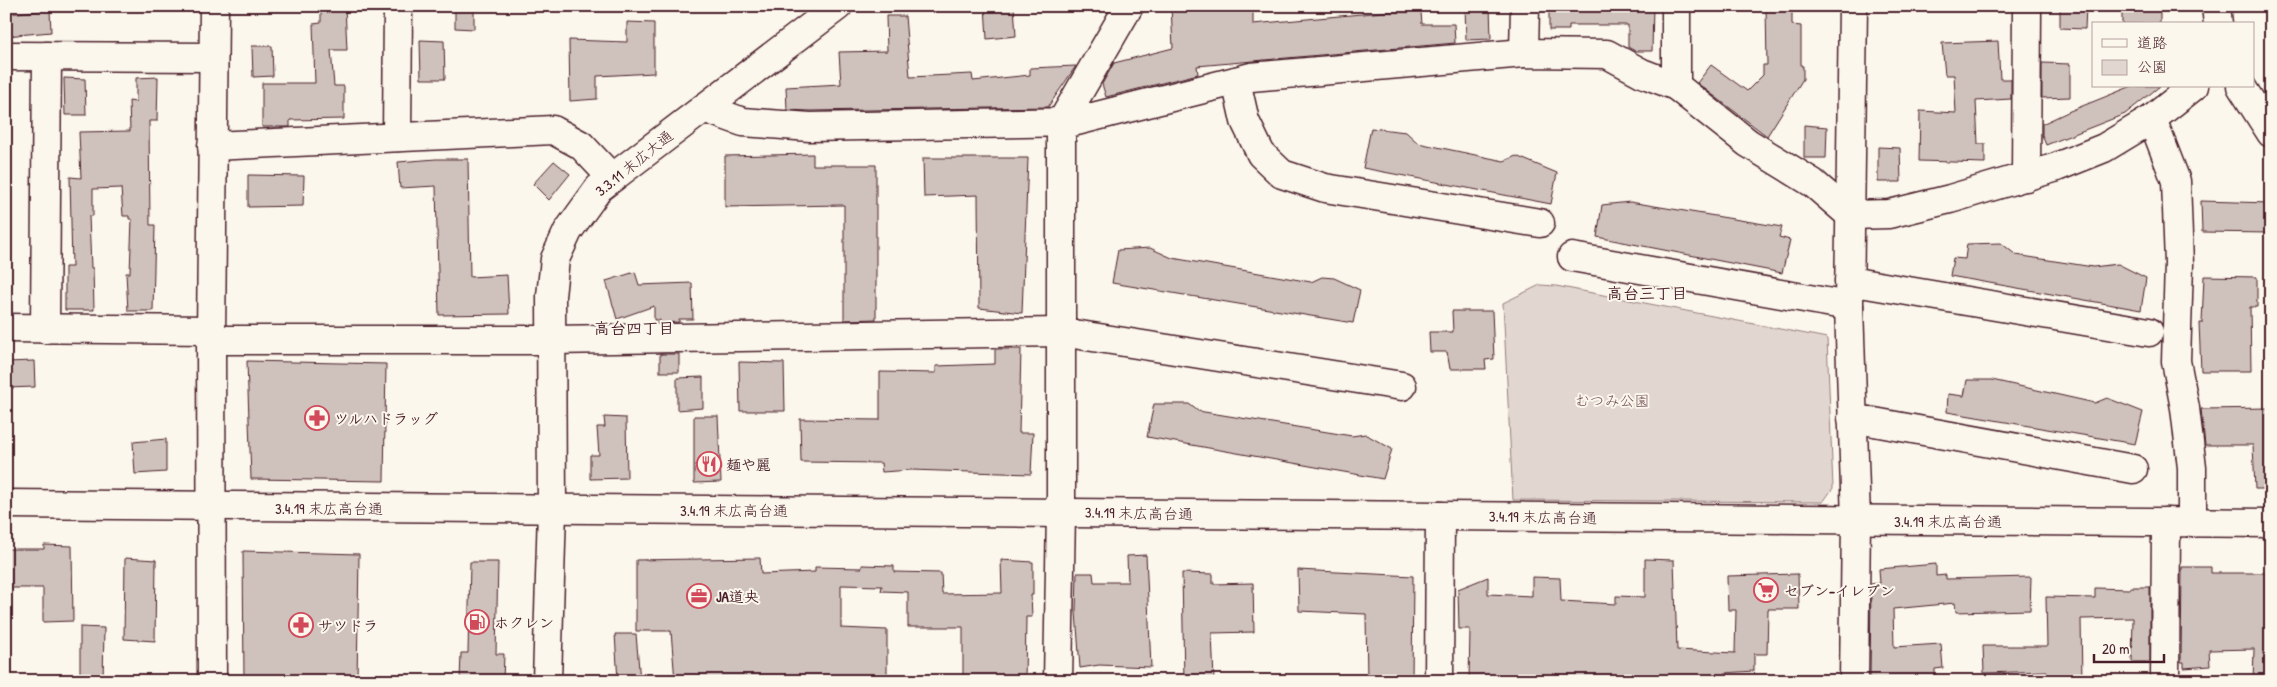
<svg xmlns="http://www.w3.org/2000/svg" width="2277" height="687" font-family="'Patrick Hand','Klee One',sans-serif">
<rect width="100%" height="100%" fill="#fbf7ec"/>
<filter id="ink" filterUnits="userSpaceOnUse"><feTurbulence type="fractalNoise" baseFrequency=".02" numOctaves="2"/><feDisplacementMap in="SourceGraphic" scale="10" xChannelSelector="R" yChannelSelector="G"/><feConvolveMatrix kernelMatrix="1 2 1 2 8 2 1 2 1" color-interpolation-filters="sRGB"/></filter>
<g filter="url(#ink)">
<!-- green -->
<polygon fill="#e2d7d0" stroke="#967b7e" points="1540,285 1556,286 1827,338 1833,488 1823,502 1513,500 1503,303"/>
<!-- building -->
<g fill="#cfc2bc" stroke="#4a1f2b">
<polygon points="321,6 345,6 347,50 331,50 334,86 344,86 344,119 290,120 290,127 262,127 262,83 315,83 313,24 321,23"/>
<polygon points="455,6 474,6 474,29 455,28"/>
<polygon points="985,6 1014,6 1016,36 987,39"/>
<polygon points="1171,6 1253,6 1253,24 1383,12 1421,12 1422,24 1454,24 1455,43 1197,66 1198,74 1106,97 1102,84 1114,63 1173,48"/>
<polygon points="1465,6 1490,6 1491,39 1466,40"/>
<polygon points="1549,6 1653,6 1652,51 1635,51 1628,47 1628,25 1569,25 1569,30 1549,30"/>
<polygon points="1766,6 1792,6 1792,25 1801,26 1801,66 1803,66 1803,79 1767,136 1697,83 1711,65 1747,91 1763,75 1763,65 1767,65"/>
<polygon points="2060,6 2086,6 2085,29 2060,28"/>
<rect x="2122" y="6" width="38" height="18"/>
<polygon points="50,10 51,32 6,36 6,14"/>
<polygon points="886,16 905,16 910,77 972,74 973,81 1030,75 1030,68 1076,66 1048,107 810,111 787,110 786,87 841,84 839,52 887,51"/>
<polygon points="627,22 654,23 654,73 597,76 597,99 570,101 569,40 627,42"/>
<polygon points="420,40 444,41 445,79 421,79"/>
<polygon points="1998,41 2000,79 2011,79 2011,99 1976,101 1978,144 1985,144 1985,163 1919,161 1920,111 1956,113 1954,75 1945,75 1942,43"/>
<polygon points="252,46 272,46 273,76 253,77"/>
<polygon points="2042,63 2070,64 2070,97 2042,98"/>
<polygon points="158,77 157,121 149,121 150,225 155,225 153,311 128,311 126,273 130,273 132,219 129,219 129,216 123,216 121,188 93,189 93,216 89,216 91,268 93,268 94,310 65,310 65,267 72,267 70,177 81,178 79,132 130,131 129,101 136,102 136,78"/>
<polygon points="64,78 85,79 86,115 65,115"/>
<polygon points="2132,86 2160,86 2125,114 2046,145 2042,135 2042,124 2070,111"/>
<polygon points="1804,125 1827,127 1826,158 1804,158"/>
<polygon points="1371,128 1406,132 1418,143 1504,161 1516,156 1557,173 1551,204 1363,168"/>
<polygon points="1878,147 1900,148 1901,182 1878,182"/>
<polygon points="813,154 813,165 876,165 876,319 844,320 844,205 725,207 725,156"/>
<polygon points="923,158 1028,158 1022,313 979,308 978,195 924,197"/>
<polygon points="436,159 468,159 470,277 507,275 509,314 439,315 436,186 400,188 398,162"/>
<polygon points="554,161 570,174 549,200 533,184"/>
<polygon points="248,175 304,176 303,206 248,207"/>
<polygon points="2201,201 2270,203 2270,233 2202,232"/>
<polygon points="1630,202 1782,227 1779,237 1790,240 1782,273 1597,237 1602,205"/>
<polygon points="2001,243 2016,255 2093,267 2118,264 2146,278 2141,310 1950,276 1953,258 1965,259 1967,244"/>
<polygon points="1150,248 1172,258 1311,282 1322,277 1334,278 1360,290 1353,323 1112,283 1118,250"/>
<polygon points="635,272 639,285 692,283 693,319 679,319 679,322 660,323 660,320 654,320 654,306 617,319 606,281"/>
<polygon points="2204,276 2257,277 2257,307 2250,307 2251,371 2201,371 2199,323 2202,323"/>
<polygon points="1452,311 1492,311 1494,359 1485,360 1486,369 1450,369 1447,352 1430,352 1429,332 1453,332"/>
<polygon points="995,349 1021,349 1019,433 1033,433 1031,474 911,470 882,472 881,463 801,462 800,419 880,420 880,372 936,373 936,366 995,364"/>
<rect x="660" y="354" width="19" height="18"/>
<polygon points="34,361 35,387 6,388 6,362"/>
<polygon points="247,361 386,364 384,481 251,479"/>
<polygon points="739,362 784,363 785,411 740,411"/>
<polygon points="703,377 703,408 677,410 677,378"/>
<polygon points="1967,380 1992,380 2095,403 2107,398 2143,412 2135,444 1947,412 1948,394 1964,396"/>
<polygon points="1154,404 1189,404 1198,411 1352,436 1365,434 1392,449 1383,479 1147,437"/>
<polygon points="2271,408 2271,489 2255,489 2253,445 2205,445 2201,409"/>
<polygon points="694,416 718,416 721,482 694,483"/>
<polygon points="604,417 626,418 627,478 590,479 590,455 599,455 597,427 605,427"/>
<polygon points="166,439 166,472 135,474 133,442"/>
<polygon points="44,545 72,546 73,621 43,622 43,588 6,588 6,549 44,549"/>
<polygon points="243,551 359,554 357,681 244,681"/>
<polygon points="1146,555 1151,667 1099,665 1080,668 1076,612 1077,573 1093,573 1094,582 1128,582 1127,556"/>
<polygon points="125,558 156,560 155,641 124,639"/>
<polygon points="760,558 761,574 815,572 815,567 862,568 862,565 894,566 894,572 941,573 942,594 1002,593 1001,560 1033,562 1033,595 1031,595 1032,617 1026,617 1025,681 963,681 963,627 908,627 908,592 881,591 882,586 841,585 841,628 887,630 887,681 675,681 671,631 636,631 636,560"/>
<polygon points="1645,559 1674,560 1677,650 1735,653 1736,610 1728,610 1727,576 1798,574 1799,609 1768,609 1767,654 1754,654 1754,671 1724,673 1722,681 1469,681 1470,629 1459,629 1458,589 1488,577 1488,594 1532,596 1532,577 1560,578 1561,601 1616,604 1616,596 1645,597"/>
<polygon points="470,562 498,562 496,654 504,654 503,681 460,681 461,653 468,653"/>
<polygon points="1936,564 1936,576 1946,575 1946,579 2031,577 2030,610 1956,612 1955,603 1893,609 1894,647 1941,644 1943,668 1935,669 1935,681 1870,681 1871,584 1880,583 1879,569"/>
<polygon points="2182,567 2211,567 2211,573 2266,573 2268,618 2271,618 2271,681 2253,681 2254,649 2209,650 2210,666 2184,668 2184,662 2181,662"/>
<polygon points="1298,570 1413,576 1412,681 1367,681 1366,614 1299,611"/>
<polygon points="1182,573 1213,574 1213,584 1253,583 1254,632 1212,633 1214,681 1184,681"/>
<polygon points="2130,587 2150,587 2150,662 2132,662 2133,618 2081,619 2082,681 2047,681 2047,671 1984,673 1983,646 2047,646 2046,597 2095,598 2095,588 2130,589"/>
<polygon points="80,627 104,628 103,681 80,681"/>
<polygon points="615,634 636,634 640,681 618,681"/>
</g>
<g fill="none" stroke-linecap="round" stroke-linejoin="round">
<defs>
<g id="minor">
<polyline points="1676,6 1676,86"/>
<polyline points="1853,6 1849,306 1856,520 1854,681"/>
<polyline points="2216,6 2218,24"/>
<polyline points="1524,53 1525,6"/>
<polyline points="6,56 213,57"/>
<polyline points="1236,81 1245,121 1261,154 1282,174 1325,188 1540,223"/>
<polyline points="2241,86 2271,133"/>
<polyline points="704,108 743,122 810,127 1073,122 1251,77 1524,53 1607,54 1642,73 1676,86 1748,143 1813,183 1850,215 1889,214 1950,199 2054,168 2104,148 2152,119 2194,86"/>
<polyline points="2152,119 2176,181 2179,264 2176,361 2185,408 2192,468 2192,523"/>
<polyline points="397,137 398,6"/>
<polyline points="212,146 553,130 581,145 612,178"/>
<polyline points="2026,177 2027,6"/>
<polyline points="1572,257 1849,306"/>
<polyline points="1849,281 2149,332"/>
<polyline points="6,328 211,330"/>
<polyline points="45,329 47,56"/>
<polyline points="211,340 552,340 1061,332 1402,386"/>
<polyline points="1852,418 2133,469"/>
<polyline points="6,504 2271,523"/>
<polyline points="212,681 211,340 214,6"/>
<polyline points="547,681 552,509 551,296 555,259 568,231 599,188 838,6"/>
<polyline points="1058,681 1061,512 1061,123 1129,6"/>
<polyline points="1439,681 1440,516"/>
<polyline points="2165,681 2166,522"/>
</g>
</defs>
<!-- minor casing -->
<use href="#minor" stroke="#4a1f2b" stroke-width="31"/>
<!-- minor -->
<use href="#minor" stroke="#fbf7ec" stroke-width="28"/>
</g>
</g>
<!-- icons -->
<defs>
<symbol id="pharmacy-ring" viewBox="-11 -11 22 22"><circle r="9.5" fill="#fbf7ec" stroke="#d1495b" stroke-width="1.5"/><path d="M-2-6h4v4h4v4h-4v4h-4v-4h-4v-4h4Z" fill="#d1495b"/></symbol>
<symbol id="restaurant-ring" viewBox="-11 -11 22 22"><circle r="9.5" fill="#fbf7ec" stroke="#d1495b" stroke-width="1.5"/><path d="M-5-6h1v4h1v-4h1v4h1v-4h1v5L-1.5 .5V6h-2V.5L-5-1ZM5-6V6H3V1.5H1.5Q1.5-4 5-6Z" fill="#d1495b"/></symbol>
<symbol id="supermarket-ring" viewBox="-11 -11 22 22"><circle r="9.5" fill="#fbf7ec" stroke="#d1495b" stroke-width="1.5"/><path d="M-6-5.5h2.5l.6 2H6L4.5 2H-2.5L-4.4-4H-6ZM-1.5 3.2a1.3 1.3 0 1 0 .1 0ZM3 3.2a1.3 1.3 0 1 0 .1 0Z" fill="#d1495b"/></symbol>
<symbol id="office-ring" viewBox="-11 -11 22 22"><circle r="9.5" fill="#fbf7ec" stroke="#d1495b" stroke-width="1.5"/><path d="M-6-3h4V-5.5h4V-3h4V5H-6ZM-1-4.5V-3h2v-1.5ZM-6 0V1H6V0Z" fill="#d1495b"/></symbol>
<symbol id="fuel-ring" viewBox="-11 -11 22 22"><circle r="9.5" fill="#fbf7ec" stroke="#d1495b" stroke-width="1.5"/><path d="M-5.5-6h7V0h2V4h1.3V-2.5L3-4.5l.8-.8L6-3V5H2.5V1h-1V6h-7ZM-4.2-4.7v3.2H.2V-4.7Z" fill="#d1495b"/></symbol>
</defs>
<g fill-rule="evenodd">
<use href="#pharmacy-ring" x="303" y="404" width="28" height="28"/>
<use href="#restaurant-ring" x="695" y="450" width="28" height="28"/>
<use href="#supermarket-ring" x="1752" y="576" width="28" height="28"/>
<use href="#office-ring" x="685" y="582" width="28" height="28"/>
<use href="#fuel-ring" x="463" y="608" width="28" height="28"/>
<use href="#pharmacy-ring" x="287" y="611" width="28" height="28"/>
</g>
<g text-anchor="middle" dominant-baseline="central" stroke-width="4" stroke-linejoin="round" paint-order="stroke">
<!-- street labels -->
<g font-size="15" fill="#4a1f2b" stroke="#fbf7ec">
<text transform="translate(634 163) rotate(-39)">3.3.11 末広大通</text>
<text x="329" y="508">3.4.19 末広高台通</text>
<text x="734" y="510">3.4.19 末広高台通</text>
<text transform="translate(1139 513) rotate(1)">3.4.19 末広高台通</text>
<text transform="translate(1543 517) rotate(1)">3.4.19 末広高台通</text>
<text x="1948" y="521">3.4.19 末広高台通</text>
</g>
<!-- park labels -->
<g font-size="15" fill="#704d54" stroke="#fbf7ec">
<text x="1612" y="400">むつみ公園</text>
</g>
<!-- poi labels -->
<g font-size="15" font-weight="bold" fill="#4a1f2b" stroke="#fbf7ec" text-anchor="start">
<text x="334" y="418">ツルハドラッグ</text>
<text x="726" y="464">麺や麗</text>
<text x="1784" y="590">セブン-イレブン</text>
<text x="716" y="596">JA道央</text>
<text x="494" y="622">ホクレン</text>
<text x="318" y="625">サツドラ</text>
</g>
<!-- neighbourhood labels -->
<g font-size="16" font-weight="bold" fill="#4a1f2b" stroke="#fbf7ec">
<text x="1647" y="293">高台三丁目</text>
<text x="634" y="328">高台四丁目</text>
</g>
</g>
<!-- margin -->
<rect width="2277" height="687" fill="none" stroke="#fbf7ec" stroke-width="25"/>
<rect x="12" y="12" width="2252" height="662" fill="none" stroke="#4a1f2b" stroke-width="2" filter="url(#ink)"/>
<!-- legend -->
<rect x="2092" y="22" width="162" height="65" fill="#fbf7ec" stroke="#b4a19f"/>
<rect x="2102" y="39" width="25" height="8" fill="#fbf7ec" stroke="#b4a19f"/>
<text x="2137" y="48" font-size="15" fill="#4a1f2b">道路</text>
<rect x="2102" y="60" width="25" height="15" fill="#e2d7d0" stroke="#b4a19f"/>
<text x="2137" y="72" font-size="15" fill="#4a1f2b">公園</text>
<!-- scale -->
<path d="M2094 654v8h70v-8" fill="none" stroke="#4a1f2b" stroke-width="2.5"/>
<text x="2102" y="654" font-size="15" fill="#4a1f2b" stroke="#fbf7ec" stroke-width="4" paint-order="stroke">20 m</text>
</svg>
